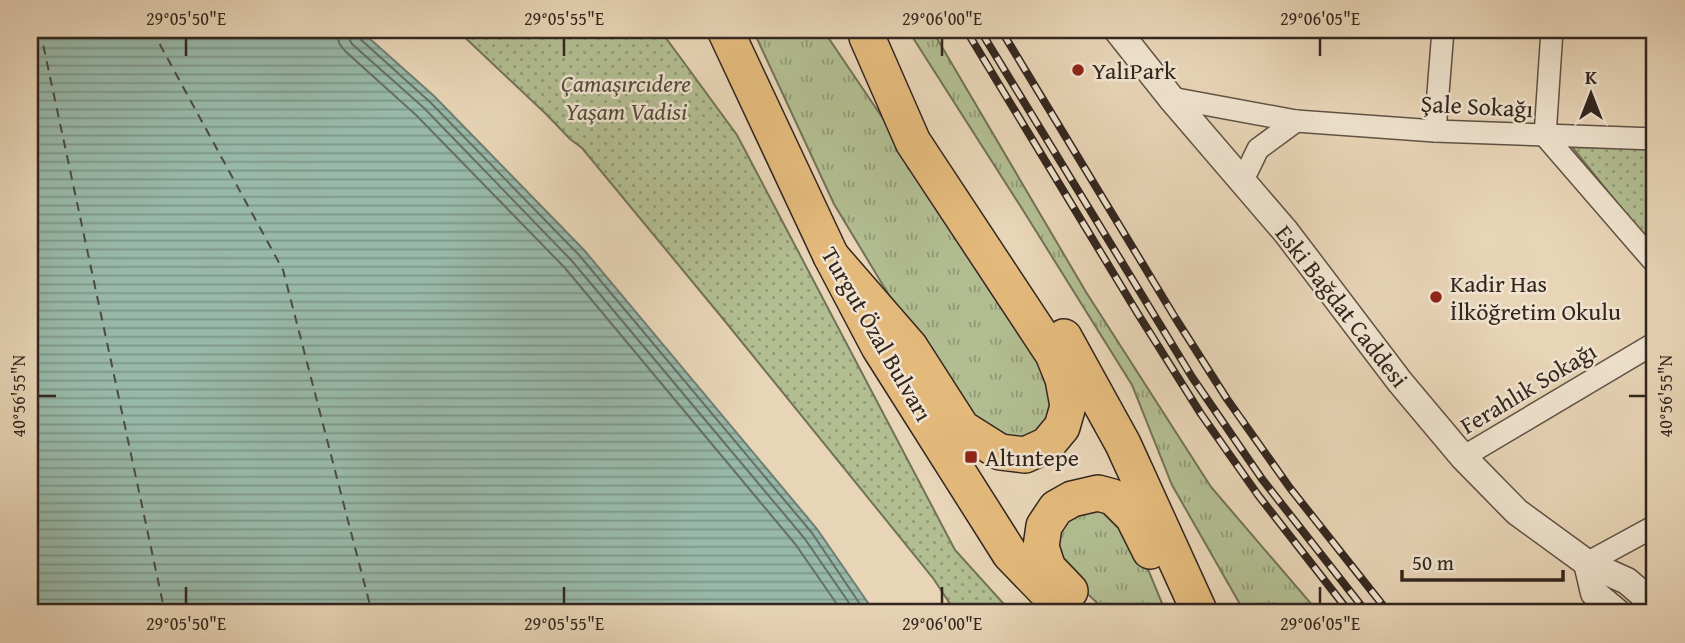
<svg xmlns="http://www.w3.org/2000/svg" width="1685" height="643" font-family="'Gentium Book Plus',serif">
<defs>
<pattern id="grass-tufts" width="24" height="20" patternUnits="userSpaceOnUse" patternTransform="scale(1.75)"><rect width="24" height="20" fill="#b2be92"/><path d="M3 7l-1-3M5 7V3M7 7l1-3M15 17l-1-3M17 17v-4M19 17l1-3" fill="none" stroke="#919a77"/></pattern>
<pattern id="park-dots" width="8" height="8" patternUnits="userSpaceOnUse" patternTransform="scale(1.75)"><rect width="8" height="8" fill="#b2be92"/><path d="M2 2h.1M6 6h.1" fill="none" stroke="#919a77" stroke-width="1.8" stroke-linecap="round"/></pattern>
<pattern id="water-rules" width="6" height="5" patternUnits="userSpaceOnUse" patternTransform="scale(1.75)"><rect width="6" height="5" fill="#98b9aa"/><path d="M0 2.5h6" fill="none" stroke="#7d968a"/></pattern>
</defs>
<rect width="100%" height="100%" fill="#e8d5b7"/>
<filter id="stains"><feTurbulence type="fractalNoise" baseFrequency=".00286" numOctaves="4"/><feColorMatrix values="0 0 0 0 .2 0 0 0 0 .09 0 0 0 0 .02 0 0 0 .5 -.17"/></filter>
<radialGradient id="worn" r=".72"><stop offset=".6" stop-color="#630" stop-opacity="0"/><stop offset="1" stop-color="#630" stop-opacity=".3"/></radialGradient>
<!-- grass -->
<g fill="url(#grass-tufts)" stroke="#727258" stroke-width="2">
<polygon points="753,30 823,30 1046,359 1056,410 1032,440 1007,441 954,403 834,204"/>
<polygon points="908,30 932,30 1086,292 1211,487 1319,613 1245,613 1172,485 1132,385 1021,207"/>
<polygon points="1094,508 1114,514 1136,540 1166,613 1108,613 1064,572 1053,541 1059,522"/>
</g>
<!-- park -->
<g fill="url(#park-dots)" stroke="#727258" stroke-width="2">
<polygon points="457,30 660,30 737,135 955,550 1012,613 956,613 933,578 724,320 582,148 570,139 546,114"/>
<polygon points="1572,147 1655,149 1655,246 1639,230"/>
</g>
<!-- water -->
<polygon fill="url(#water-rules)" stroke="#707e72" stroke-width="2" points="30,30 360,30 434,96 584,250 817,529 875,613 30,613"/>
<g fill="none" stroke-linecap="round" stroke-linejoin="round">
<!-- shore -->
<g stroke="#667064" stroke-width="2">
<polyline points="337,30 339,43 345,51 416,115 565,268 796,545 843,613"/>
<polyline points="347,30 348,37 352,44 424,108 572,261 805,539 856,613"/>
<polyline points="356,30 359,38 430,102 579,255 812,533 866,613"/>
</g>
<!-- ferry -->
<g stroke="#4c4b42" stroke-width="2" stroke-dasharray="9 7" stroke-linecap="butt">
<polyline points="40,30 165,613"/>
<polyline points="152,30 283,270 372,613"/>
</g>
<defs>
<g id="minor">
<polyline points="1552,30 1545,136 1655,263"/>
<polyline points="1171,98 1296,121 1435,131 1655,139"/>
<polyline points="1435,131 1443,30"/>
<polyline points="1242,182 1258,149 1296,121"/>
<polyline points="1463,457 1655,343"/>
<polyline points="1587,563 1655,526"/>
</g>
<g id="tertiary">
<polyline points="1117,30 1171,98 1286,232 1400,382 1463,457 1517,512 1587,563 1627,581 1655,605"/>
<polyline points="1587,563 1594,593 1618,613"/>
</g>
<g id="trunk">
<polyline points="725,30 831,256 879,347 1010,554 1067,613"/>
<polyline points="831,256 910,347 962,428 1000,452 1025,455 1047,445 1062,427 1068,406 1063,379 1053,354 913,142 867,37"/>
<polyline points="1064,337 1123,444 1200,613"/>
<polyline points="1070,591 1048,568 1041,547 1044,526 1056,508 1072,499 1098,493 1113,497 1133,517 1150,551"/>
</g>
</defs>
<!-- minor casing -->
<use href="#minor" stroke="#605245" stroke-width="24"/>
<!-- tertiary casing -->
<use href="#tertiary" stroke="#605245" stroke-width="29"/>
<!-- trunk casing -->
<use href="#trunk" stroke="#33261f" stroke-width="38"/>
<!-- minor -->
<use href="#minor" stroke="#f0e4d0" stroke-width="21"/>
<!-- tertiary -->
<use href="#tertiary" stroke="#f0e4d0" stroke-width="26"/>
<!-- trunk -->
<use href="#trunk" stroke="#e4ba7c" stroke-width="35"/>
<defs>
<g id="rail">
<polyline points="966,30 1138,314 1201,414 1258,495 1350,613"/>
<polyline points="980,30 1192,377 1262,479 1367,613"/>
<polyline points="1001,30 1176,319 1227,399 1290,488 1389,613"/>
</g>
</defs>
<!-- rail casing -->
<use href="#rail" stroke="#33261f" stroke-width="8"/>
<!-- rail -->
<use href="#rail" stroke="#f0e4d0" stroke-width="5" stroke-dasharray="16" stroke-linecap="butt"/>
</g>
<!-- ticks -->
<path fill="none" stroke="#33261f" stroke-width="2.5" d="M 186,38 L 186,56M 564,38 L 564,56M 942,38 L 942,56M 1320,38 L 1320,56M 38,396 L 56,396M 1629,396 L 1646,396M 186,587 L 186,604M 564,587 L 564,604M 942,587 L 942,604M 1320,587 L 1320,604"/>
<!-- markers -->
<g fill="#8f2418" stroke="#f0e4d0" stroke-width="2.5">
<circle cx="1078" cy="70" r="7"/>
<circle cx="1436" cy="297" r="7"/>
<rect x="964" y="450" width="14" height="14" rx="3.5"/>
</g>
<g text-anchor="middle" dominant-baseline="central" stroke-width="5" stroke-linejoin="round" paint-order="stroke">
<!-- poi labels -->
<g font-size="24" fill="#33261f" stroke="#f0e4d0" text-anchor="start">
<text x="1092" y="70">YalıPark</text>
<text x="1450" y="283">Kadir Has<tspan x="1450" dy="28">İlköğretim Okulu</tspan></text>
<text x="985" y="457">Altıntepe</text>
</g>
<!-- park labels -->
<g font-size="24" font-style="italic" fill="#534c3c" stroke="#f0e4d0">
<text x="626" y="83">Çamaşırcıdere<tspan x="626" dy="28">Yaşam Vadisi</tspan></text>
</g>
<!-- street labels -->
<g font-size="24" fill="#33261f" stroke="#f0e4d0">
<text transform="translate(1477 106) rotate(3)">Şale Sokağı</text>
<text transform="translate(1342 306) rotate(52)">Eski Bağdat Caddesi</text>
<text transform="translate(877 334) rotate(60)">Turgut Özal Bulvarı</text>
<text transform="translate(1528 388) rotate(-31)">Ferahlık Sokağı</text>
</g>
</g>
<!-- margin -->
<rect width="1685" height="643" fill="none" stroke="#e8d5b7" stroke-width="77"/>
<!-- north arrow -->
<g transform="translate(1591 94)" stroke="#f0e4d0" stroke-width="5" paint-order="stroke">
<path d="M0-5L12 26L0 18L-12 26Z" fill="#33261f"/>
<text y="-10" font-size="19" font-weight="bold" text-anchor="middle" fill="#33261f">K</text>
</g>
<!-- scale -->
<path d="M1402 570v10h161v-10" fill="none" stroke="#33261f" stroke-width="3.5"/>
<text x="1412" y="570" font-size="21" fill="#33261f" stroke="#f0e4d0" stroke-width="5" paint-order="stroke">50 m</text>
<rect x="38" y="38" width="1608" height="566" fill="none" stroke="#33261f" stroke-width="2.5"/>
<g font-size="18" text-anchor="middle" fill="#33261f">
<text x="186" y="25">29°05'50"E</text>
<text x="564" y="25">29°05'55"E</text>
<text x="942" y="25">29°06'00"E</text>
<text x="1320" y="25">29°06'05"E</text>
<text transform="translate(19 396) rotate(-90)" y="6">40°56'55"N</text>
<text transform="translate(1666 396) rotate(-90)" y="6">40°56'55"N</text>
<text x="186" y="630">29°05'50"E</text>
<text x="564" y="630">29°05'55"E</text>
<text x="942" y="630">29°06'00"E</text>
<text x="1320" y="630">29°06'05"E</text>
</g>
<rect width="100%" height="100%" filter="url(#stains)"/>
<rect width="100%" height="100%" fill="url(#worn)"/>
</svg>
